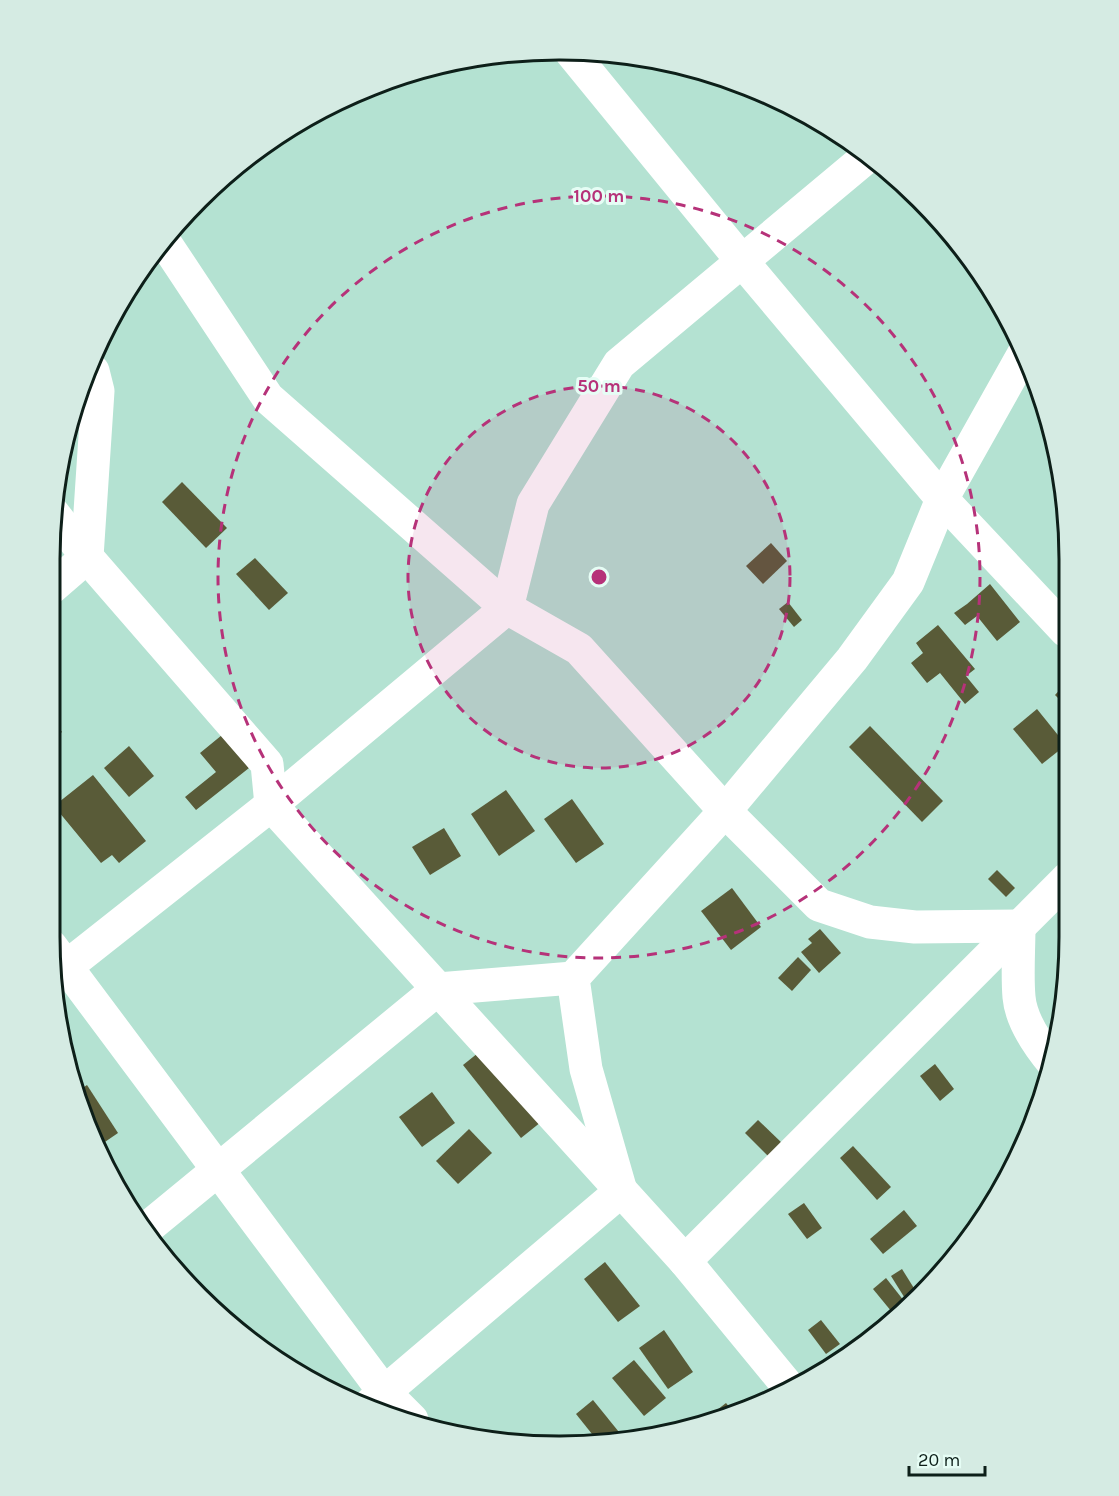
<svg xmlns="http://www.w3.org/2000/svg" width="1119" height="1496" font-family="Karla,sans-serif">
<rect width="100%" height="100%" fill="#b4e2d2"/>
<!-- building -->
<g fill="#595b38">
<polygon points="182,482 227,528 206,548 162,502"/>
<polygon points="771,543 787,561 763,584 746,566"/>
<polygon points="255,558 288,593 269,610 236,574"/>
<polygon points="990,584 1020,622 997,641 977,616 965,625 954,613 967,604"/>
<polygon points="788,602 802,620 794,627 779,609"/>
<polygon points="938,625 975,669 966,676 979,692 965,704 940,673 927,683 911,663 923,653 916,643"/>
<polygon points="1066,683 1067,707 1055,695"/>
<polygon points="1037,709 1066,745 1042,764 1013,729"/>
<polygon points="50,717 62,732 50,741"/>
<polygon points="870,726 943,801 922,822 849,747"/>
<polygon points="222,735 249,768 196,810 185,797 216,772 200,753"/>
<polygon points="129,746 154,776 129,797 104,768"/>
<polygon points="93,775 146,841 119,863 112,855 101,863 54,806"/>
<polygon points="506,790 535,831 499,856 471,814"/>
<polygon points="572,799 604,844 576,863 544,819"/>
<polygon points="444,828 461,856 430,875 412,847"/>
<polygon points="997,870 1015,888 1006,897 988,879"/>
<polygon points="732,888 761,927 731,950 701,911"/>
<polygon points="820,929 841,953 819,973 801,952 812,943 808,939"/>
<polygon points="798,957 811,970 792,991 778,978"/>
<polygon points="488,1045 546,1118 521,1138 463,1065"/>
<polygon points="935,1064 954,1089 940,1101 920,1076"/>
<polygon points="87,1085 118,1133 99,1146 77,1092"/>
<polygon points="432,1092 455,1123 422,1147 399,1117"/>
<polygon points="758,1120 783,1144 770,1158 745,1133"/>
<polygon points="469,1129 492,1153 458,1184 436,1161"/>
<polygon points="853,1146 891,1187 877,1200 840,1158"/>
<polygon points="804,1203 822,1228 807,1239 788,1214"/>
<polygon points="904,1210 917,1226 883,1254 870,1239"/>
<polygon points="605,1262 640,1306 618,1322 584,1279"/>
<polygon points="902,1269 917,1293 906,1300 891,1276"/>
<polygon points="886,1278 908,1306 896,1317 873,1289"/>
<polygon points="821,1320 840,1344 826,1354 808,1330"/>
<polygon points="664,1330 693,1372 668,1389 639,1348"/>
<polygon points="634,1360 666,1398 644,1416 612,1378"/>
<polygon points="593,1400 623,1437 619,1440 600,1444 576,1414"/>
<polygon points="726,1403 735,1414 724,1419 699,1424"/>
</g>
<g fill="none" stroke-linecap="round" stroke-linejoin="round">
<!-- minor -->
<g stroke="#fff" stroke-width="33">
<polyline points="571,52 742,261 942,499 1066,631"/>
<path d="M 166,244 L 268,398 L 507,608 L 579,649 L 725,811 L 819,905 L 870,922 L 915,927 L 1019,926 C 1019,950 1017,974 1019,997 C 1021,1021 1038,1045 1053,1063"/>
<polyline points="53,513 87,557 267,764 271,805 685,1261 787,1385"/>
<polyline points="50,589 87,557 98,391 93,371"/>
<polyline points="51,946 384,1392 412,1420"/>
<polyline points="66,967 271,805 507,608 533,504 619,364 868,156"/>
<polyline points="146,1229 438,989 573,978"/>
<polyline points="685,1261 1068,878"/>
<polyline points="368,1406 621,1191 586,1069 573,978 725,811 852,659 908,582 942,499 1024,353"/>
</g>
</g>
<!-- distance rings -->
<circle cx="599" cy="577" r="191" fill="#b63279" fill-opacity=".12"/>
<g fill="none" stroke="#b63279" stroke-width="3" stroke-dasharray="10 8">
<circle cx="599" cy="577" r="191"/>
<circle cx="599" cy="577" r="381"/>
</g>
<!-- crop -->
<path d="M0 0H1119V1496H0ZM559 60H560A499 499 0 0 1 1059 559V937A499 499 0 0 1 560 1436H559A499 499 0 0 1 60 937V559A499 499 0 0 1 559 60Z" fill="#d5ebe3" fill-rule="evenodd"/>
<path fill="none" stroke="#0d1f19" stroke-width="3" d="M559 60H560A499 499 0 0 1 1059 559V937A499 499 0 0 1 560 1436H559A499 499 0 0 1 60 937V559A499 499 0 0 1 559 60Z"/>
<circle cx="599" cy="577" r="9" fill="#b63279" stroke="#e6fdf5" stroke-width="3"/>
<g font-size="18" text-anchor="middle" font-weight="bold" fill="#b63279" stroke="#e6fdf5" stroke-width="6" stroke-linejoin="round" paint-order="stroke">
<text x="599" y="202">100 m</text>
<text x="599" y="392">50 m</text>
</g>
<!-- scale -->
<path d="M909 1466v9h76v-9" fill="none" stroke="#0d1f19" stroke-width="3"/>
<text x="918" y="1466" font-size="18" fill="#0d1f19" stroke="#e6fdf5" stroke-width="4.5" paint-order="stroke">20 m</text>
</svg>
